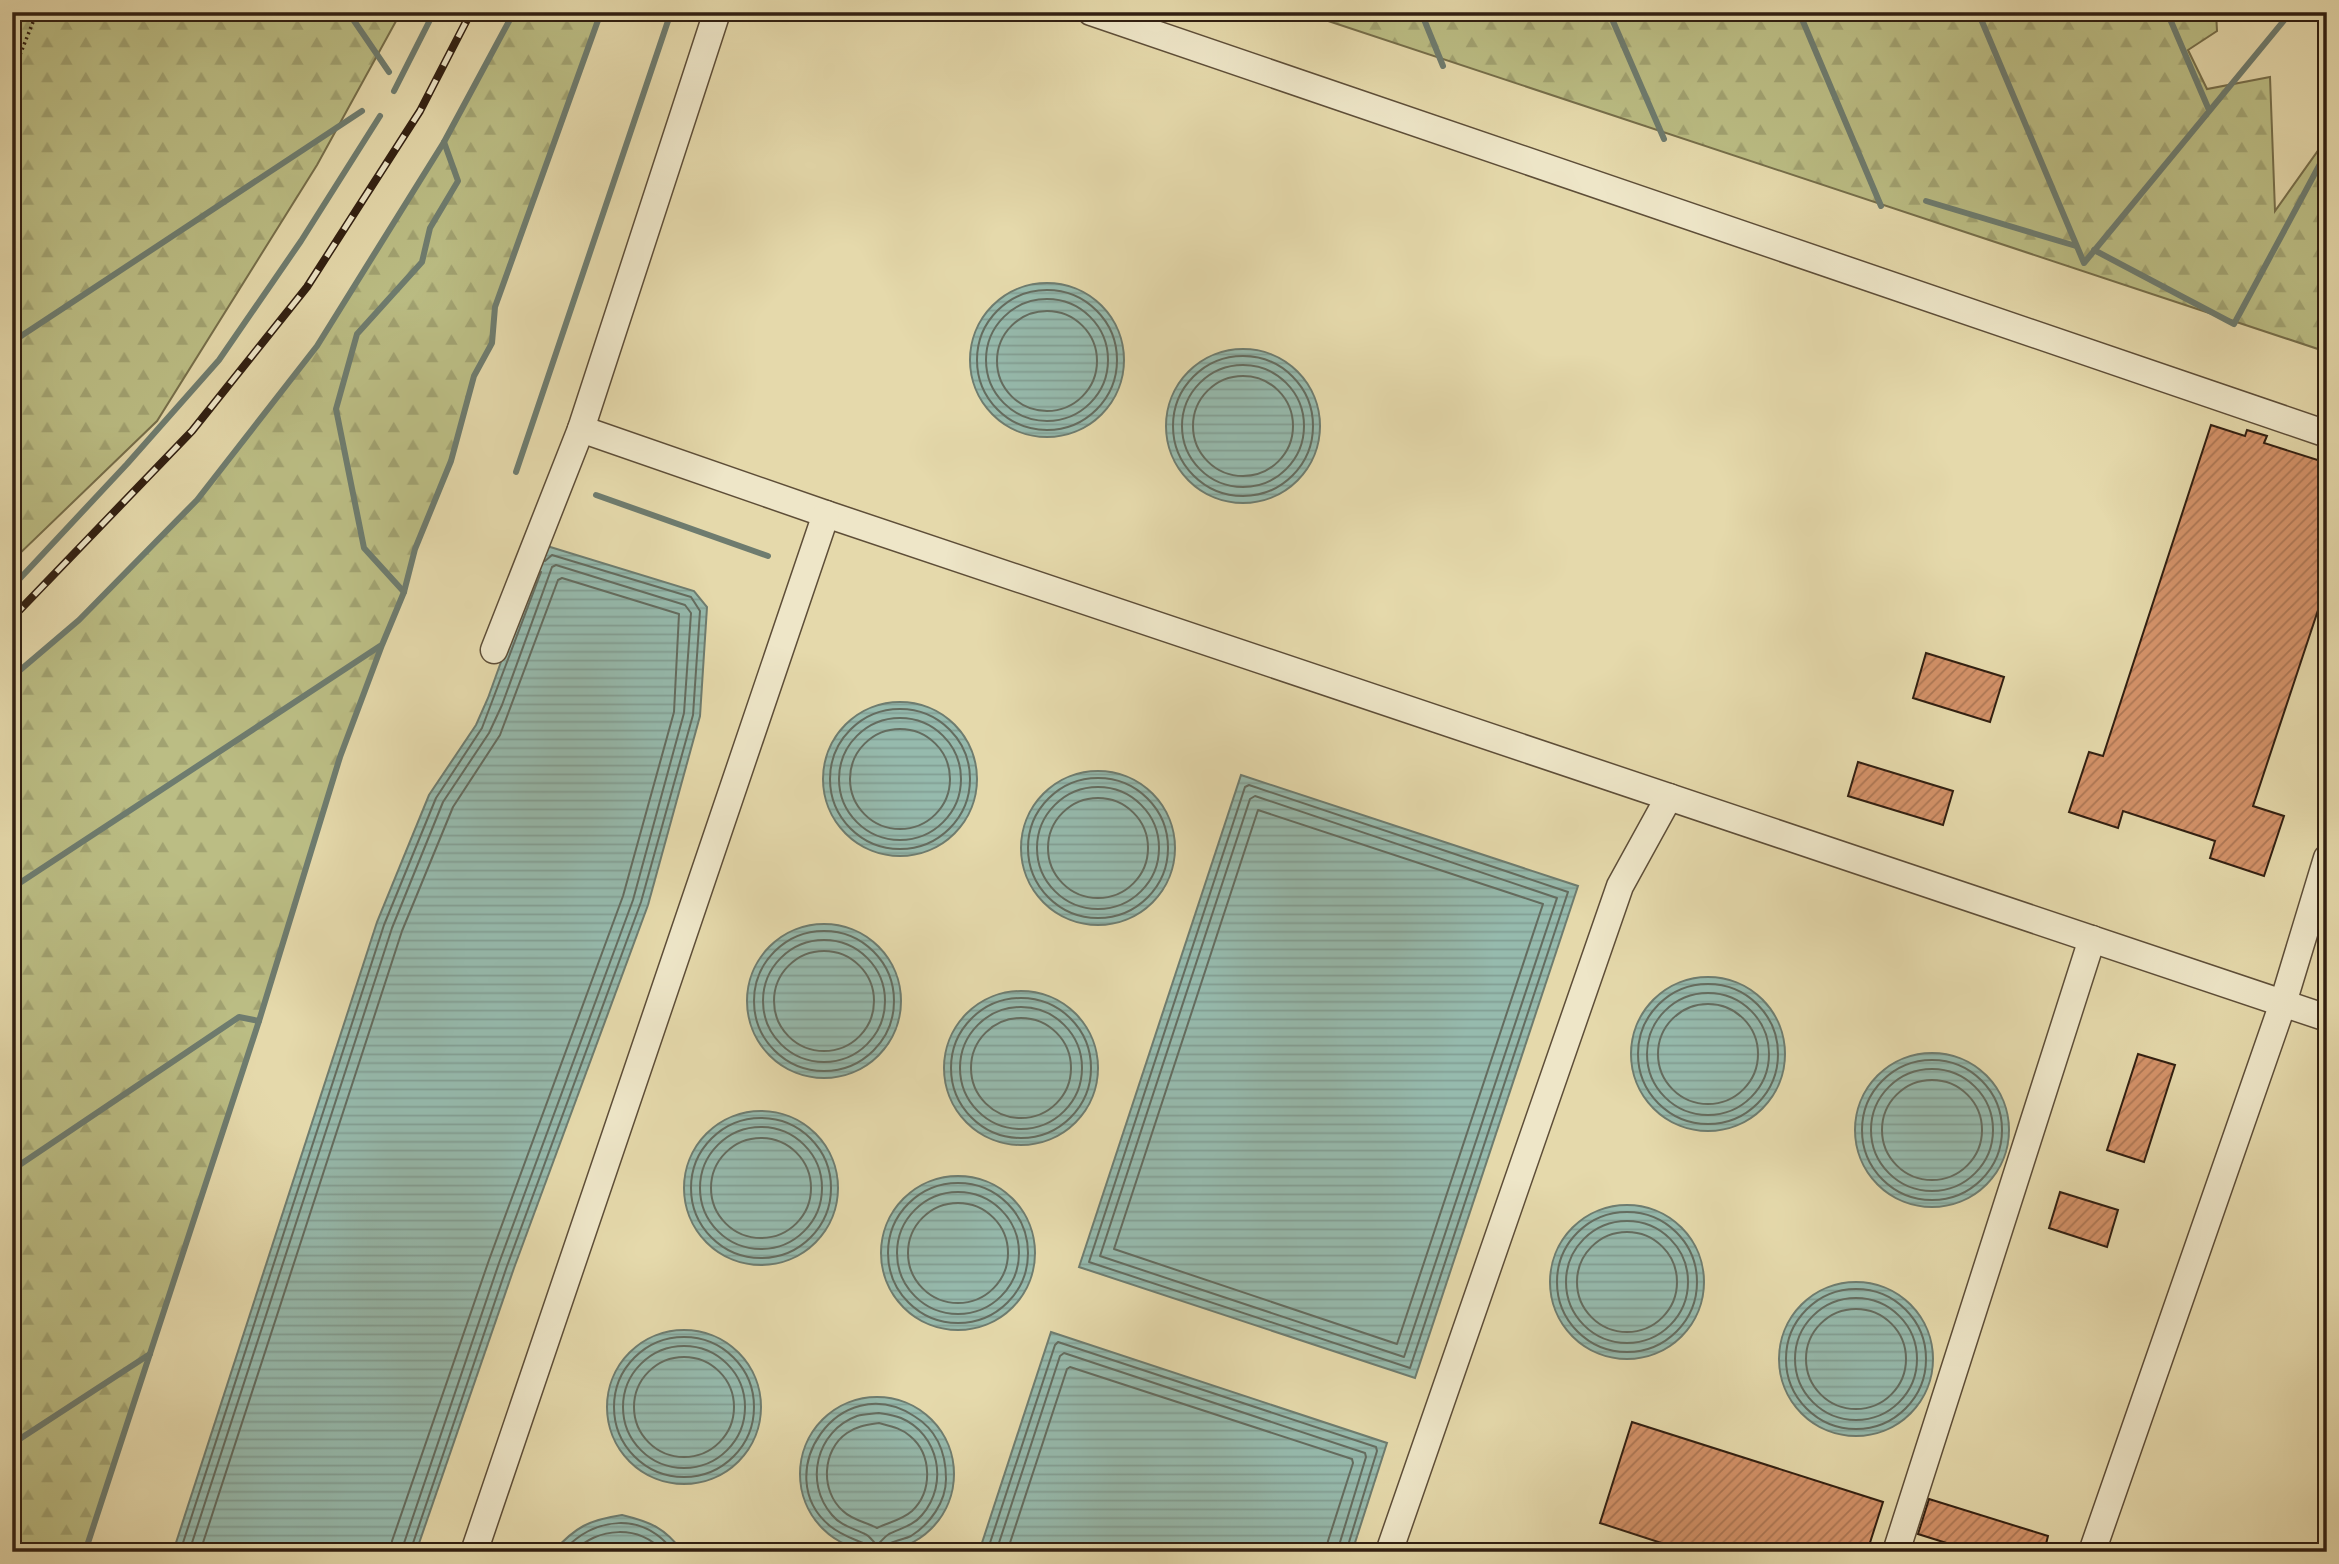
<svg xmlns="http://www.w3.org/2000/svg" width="2339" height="1564" font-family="Alegreya,serif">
<defs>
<pattern id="forest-firs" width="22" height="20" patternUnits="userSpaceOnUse" patternTransform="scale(1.75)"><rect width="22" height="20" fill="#bbbd84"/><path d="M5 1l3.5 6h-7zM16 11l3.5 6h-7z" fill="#a1a271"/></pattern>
<pattern id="water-rules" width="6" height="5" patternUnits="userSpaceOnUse" patternTransform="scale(1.75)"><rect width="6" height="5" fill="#96baad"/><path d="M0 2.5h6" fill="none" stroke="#829f94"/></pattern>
<pattern id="building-hatch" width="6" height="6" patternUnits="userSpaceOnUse" patternTransform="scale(1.75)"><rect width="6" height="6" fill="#d49269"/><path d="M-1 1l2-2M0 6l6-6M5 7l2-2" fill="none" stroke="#ad7755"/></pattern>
</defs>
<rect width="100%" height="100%" fill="#e5d9ab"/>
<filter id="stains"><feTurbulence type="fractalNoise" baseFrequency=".00286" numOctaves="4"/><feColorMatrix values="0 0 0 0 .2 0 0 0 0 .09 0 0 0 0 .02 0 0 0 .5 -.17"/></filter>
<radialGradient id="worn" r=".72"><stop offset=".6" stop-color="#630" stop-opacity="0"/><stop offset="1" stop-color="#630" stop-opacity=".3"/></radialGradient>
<!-- forest -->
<g fill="url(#forest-firs)" stroke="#766e4a" stroke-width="2">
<polygon points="12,12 401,12 317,165 157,421 12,561"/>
<polygon points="514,12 601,12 495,306 492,343 474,376 451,461 415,549 404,592 382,645 340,757 259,1021 85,1552 12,1552 12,677 79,620 197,500 317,346 444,142"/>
<polygon points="1301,12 2216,12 2217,31 2188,50 2207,89 2270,77 2275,211 2327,138 2327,352"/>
</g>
<!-- water -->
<g fill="url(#water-rules)" stroke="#6e7c6f" stroke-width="2">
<circle cx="1047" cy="360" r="77"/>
<circle cx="1243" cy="426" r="77"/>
<polygon points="547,546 694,591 707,607 700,716 648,905 514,1268 416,1552 173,1552 377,922 429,795 476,725 488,698 538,559"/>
<circle cx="900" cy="779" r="77"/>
<circle cx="1098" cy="848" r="77"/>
<polygon points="1241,775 1578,886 1415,1378 1079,1267"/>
<circle cx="824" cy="1001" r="77"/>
<circle cx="1708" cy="1054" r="77"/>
<circle cx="1021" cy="1068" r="77"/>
<circle cx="1932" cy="1130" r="77"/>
<circle cx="761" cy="1188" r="77"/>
<circle cx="958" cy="1253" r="77"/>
<circle cx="1627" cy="1282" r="77"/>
<circle cx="1856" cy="1359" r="77"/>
<circle cx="684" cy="1407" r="77"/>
<polygon points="1051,1332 1387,1443 1352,1552 979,1552"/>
<circle cx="877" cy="1474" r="77"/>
<path d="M 622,1515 C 651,1522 665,1528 683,1552 L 553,1552 C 575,1527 589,1520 622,1515 Z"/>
</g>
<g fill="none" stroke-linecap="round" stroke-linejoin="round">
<!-- shore -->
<g stroke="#646c5f" stroke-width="2">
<circle cx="1047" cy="360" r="70"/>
<circle cx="1047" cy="360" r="61"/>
<circle cx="1047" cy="361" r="50"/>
<circle cx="1243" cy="426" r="70"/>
<circle cx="1243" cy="426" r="61"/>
<circle cx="1243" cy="426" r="50"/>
<circle cx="900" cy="779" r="70"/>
<circle cx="900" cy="779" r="61"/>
<circle cx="900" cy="779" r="50"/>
<circle cx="1098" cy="848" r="70"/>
<polygon points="1249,785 1568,892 1410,1368 1089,1262 1245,787"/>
<circle cx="1098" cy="848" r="61"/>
<polygon points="1255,796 1557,898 1404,1357 1100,1256 1250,799"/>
<circle cx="1098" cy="848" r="50"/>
<polygon points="1258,810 1543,904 1397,1344 1114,1249"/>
<circle cx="824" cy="1001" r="70"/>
<circle cx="824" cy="1001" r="61"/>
<circle cx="824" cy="1001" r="50"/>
<circle cx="1708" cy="1054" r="70"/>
<circle cx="1708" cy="1054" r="61"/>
<circle cx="1021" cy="1068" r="70"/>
<circle cx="1708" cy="1054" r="50"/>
<circle cx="1021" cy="1068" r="61"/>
<circle cx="1021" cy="1068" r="50"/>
<circle cx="1932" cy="1130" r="70"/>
<circle cx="1932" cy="1130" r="61"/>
<circle cx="1932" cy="1130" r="50"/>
<circle cx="761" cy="1188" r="70"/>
<circle cx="761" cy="1188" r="61"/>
<circle cx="761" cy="1188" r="50"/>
<circle cx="958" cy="1253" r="70"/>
<circle cx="958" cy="1253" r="61"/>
<circle cx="958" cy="1253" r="50"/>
<circle cx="1627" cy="1282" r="70"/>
<circle cx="1627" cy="1282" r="61"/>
<circle cx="1627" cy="1282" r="50"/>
<circle cx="1856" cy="1359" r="70"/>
<circle cx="1856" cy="1359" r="61"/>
<circle cx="1856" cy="1359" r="50"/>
<circle cx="684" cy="1407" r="70"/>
<circle cx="684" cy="1407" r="61"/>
<circle cx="684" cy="1407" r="50"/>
<path d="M 879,1413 C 886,1414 894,1415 901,1418 C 939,1434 949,1484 922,1515 C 913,1526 901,1528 889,1534 C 884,1537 881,1542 877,1545 C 873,1542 870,1536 865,1534 C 853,1528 841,1526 832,1515 C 804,1483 816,1431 857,1416 C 864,1414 872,1414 879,1413 Z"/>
<path d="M 879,1423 C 890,1426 901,1428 910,1436 C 932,1454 933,1491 912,1511 C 902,1520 889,1522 877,1528 C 866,1522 852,1520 843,1511 C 820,1491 822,1450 847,1433 C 857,1426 867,1425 879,1423 Z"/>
<polyline points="180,1552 384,925 436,798 482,728 541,572"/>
<polyline points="189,1552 392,928 443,802 489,733 502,705 552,567 556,565 685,605 691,613 684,713 633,900 499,1263 401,1552"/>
<polyline points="200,1552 402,931 453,807 500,735 558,580 562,578 679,614 674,712 623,896 489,1260 392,1541 391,1552"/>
<polyline points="410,1552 507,1266 641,902 693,715 700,611 691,597 552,555 545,561"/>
<path d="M 562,1552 C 595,1516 643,1511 674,1552"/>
<path d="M 574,1552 C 596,1527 641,1524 663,1552"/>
<path d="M 866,1552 L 863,1543 C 851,1538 841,1535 830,1526 C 768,1475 839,1368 914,1416 C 937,1430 946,1453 946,1479 C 946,1502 930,1524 911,1536 C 905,1539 897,1540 891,1543 L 888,1552"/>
<polyline points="987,1552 1055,1345 1058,1342 1376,1447 1377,1451 1346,1552"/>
<polyline points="996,1552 1060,1356 1064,1353 1365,1453 1366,1457 1337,1552"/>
<polyline points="1007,1552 1067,1369 1070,1367 1352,1459 1353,1463 1328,1541 1326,1552"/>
</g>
<!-- stream -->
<g stroke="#6e7c6f" stroke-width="6">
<polyline points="348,12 389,72"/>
<polyline points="1421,12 1443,66"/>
<polyline points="1609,12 1664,139"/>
<polyline points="1799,12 1881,206"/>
<polyline points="1978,12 2084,263 2291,12"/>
<polyline points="2167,12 2209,110"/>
<polyline points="394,91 434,12"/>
<polyline points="1926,201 2076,246"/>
<polyline points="2094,250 2234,324 2327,151"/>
<polyline points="12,342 362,111"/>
<polyline points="516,472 671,12"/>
<polyline points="596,495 768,556"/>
<polyline points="12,587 127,464 219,360 301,241 380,116"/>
<polyline points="404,592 364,548 336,409 357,334 422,262 430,228 458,181 444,142"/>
<polyline points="12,677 79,620 197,500 317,346 444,142 514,12"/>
<polyline points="12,888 380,646"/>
<polyline points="12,1170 239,1017 259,1021"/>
<polyline points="12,1444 150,1354"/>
<polyline points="85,1552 259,1021 340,757 382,645 404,592 415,549 451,461 474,376 492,343 495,307 601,12"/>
</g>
</g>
<!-- building -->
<g fill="url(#building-hatch)" stroke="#311f11" stroke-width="2">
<polygon points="2211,425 2245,436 2247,430 2267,436 2264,443 2327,463 2327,583 2253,806 2284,816 2264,876 2210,858 2215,841 2123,811 2118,828 2069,812 2089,752 2103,756"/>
<polygon points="1926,653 2004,677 1990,722 1913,698"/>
<polygon points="1858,762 1953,791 1943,825 1848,796"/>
<polygon points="2138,1054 2175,1065 2144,1162 2107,1150"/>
<polygon points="2060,1192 2118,1210 2107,1247 2049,1228"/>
<polygon points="1632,1422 1883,1502 1867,1552 1689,1552 1600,1523"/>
<polygon points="1929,1499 2048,1536 2044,1552 1975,1552 1918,1534"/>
</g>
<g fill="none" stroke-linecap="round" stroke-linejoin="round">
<defs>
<g id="minor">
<polyline points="1091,12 2327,434"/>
<polyline points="581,429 826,514 2327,1018"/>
<polyline points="494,650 581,429 717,12"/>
<polyline points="474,1552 826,514"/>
<polyline points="1389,1552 1620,886 1669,797"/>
<polyline points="1896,1552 2092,939"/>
<polyline points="2092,1552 2283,1003 2327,858"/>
</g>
</defs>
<!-- minor casing -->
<use href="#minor" stroke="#5e4e38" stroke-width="29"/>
<!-- path -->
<polyline stroke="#311f11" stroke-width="3.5" stroke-dasharray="2 3.5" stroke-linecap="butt" points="12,75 37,12"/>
<!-- minor -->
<use href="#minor" stroke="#eee6c8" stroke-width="26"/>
<defs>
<polyline id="rail" points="12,618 192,431 307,287 420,111 471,12"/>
</defs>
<!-- rail casing -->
<use href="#rail" stroke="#311f11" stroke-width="8"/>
<!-- rail -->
<use href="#rail" stroke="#eee6c8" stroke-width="5" stroke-dasharray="16" stroke-linecap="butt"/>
</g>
<!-- margin -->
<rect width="2339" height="1564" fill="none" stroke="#e5d9ab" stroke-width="42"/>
<rect x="14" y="14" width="2311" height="1536" fill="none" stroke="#311f11" stroke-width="3.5"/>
<rect x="21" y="21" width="2297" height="1522" fill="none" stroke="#311f11" stroke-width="2"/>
<rect width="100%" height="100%" filter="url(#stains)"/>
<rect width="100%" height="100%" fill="url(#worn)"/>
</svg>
